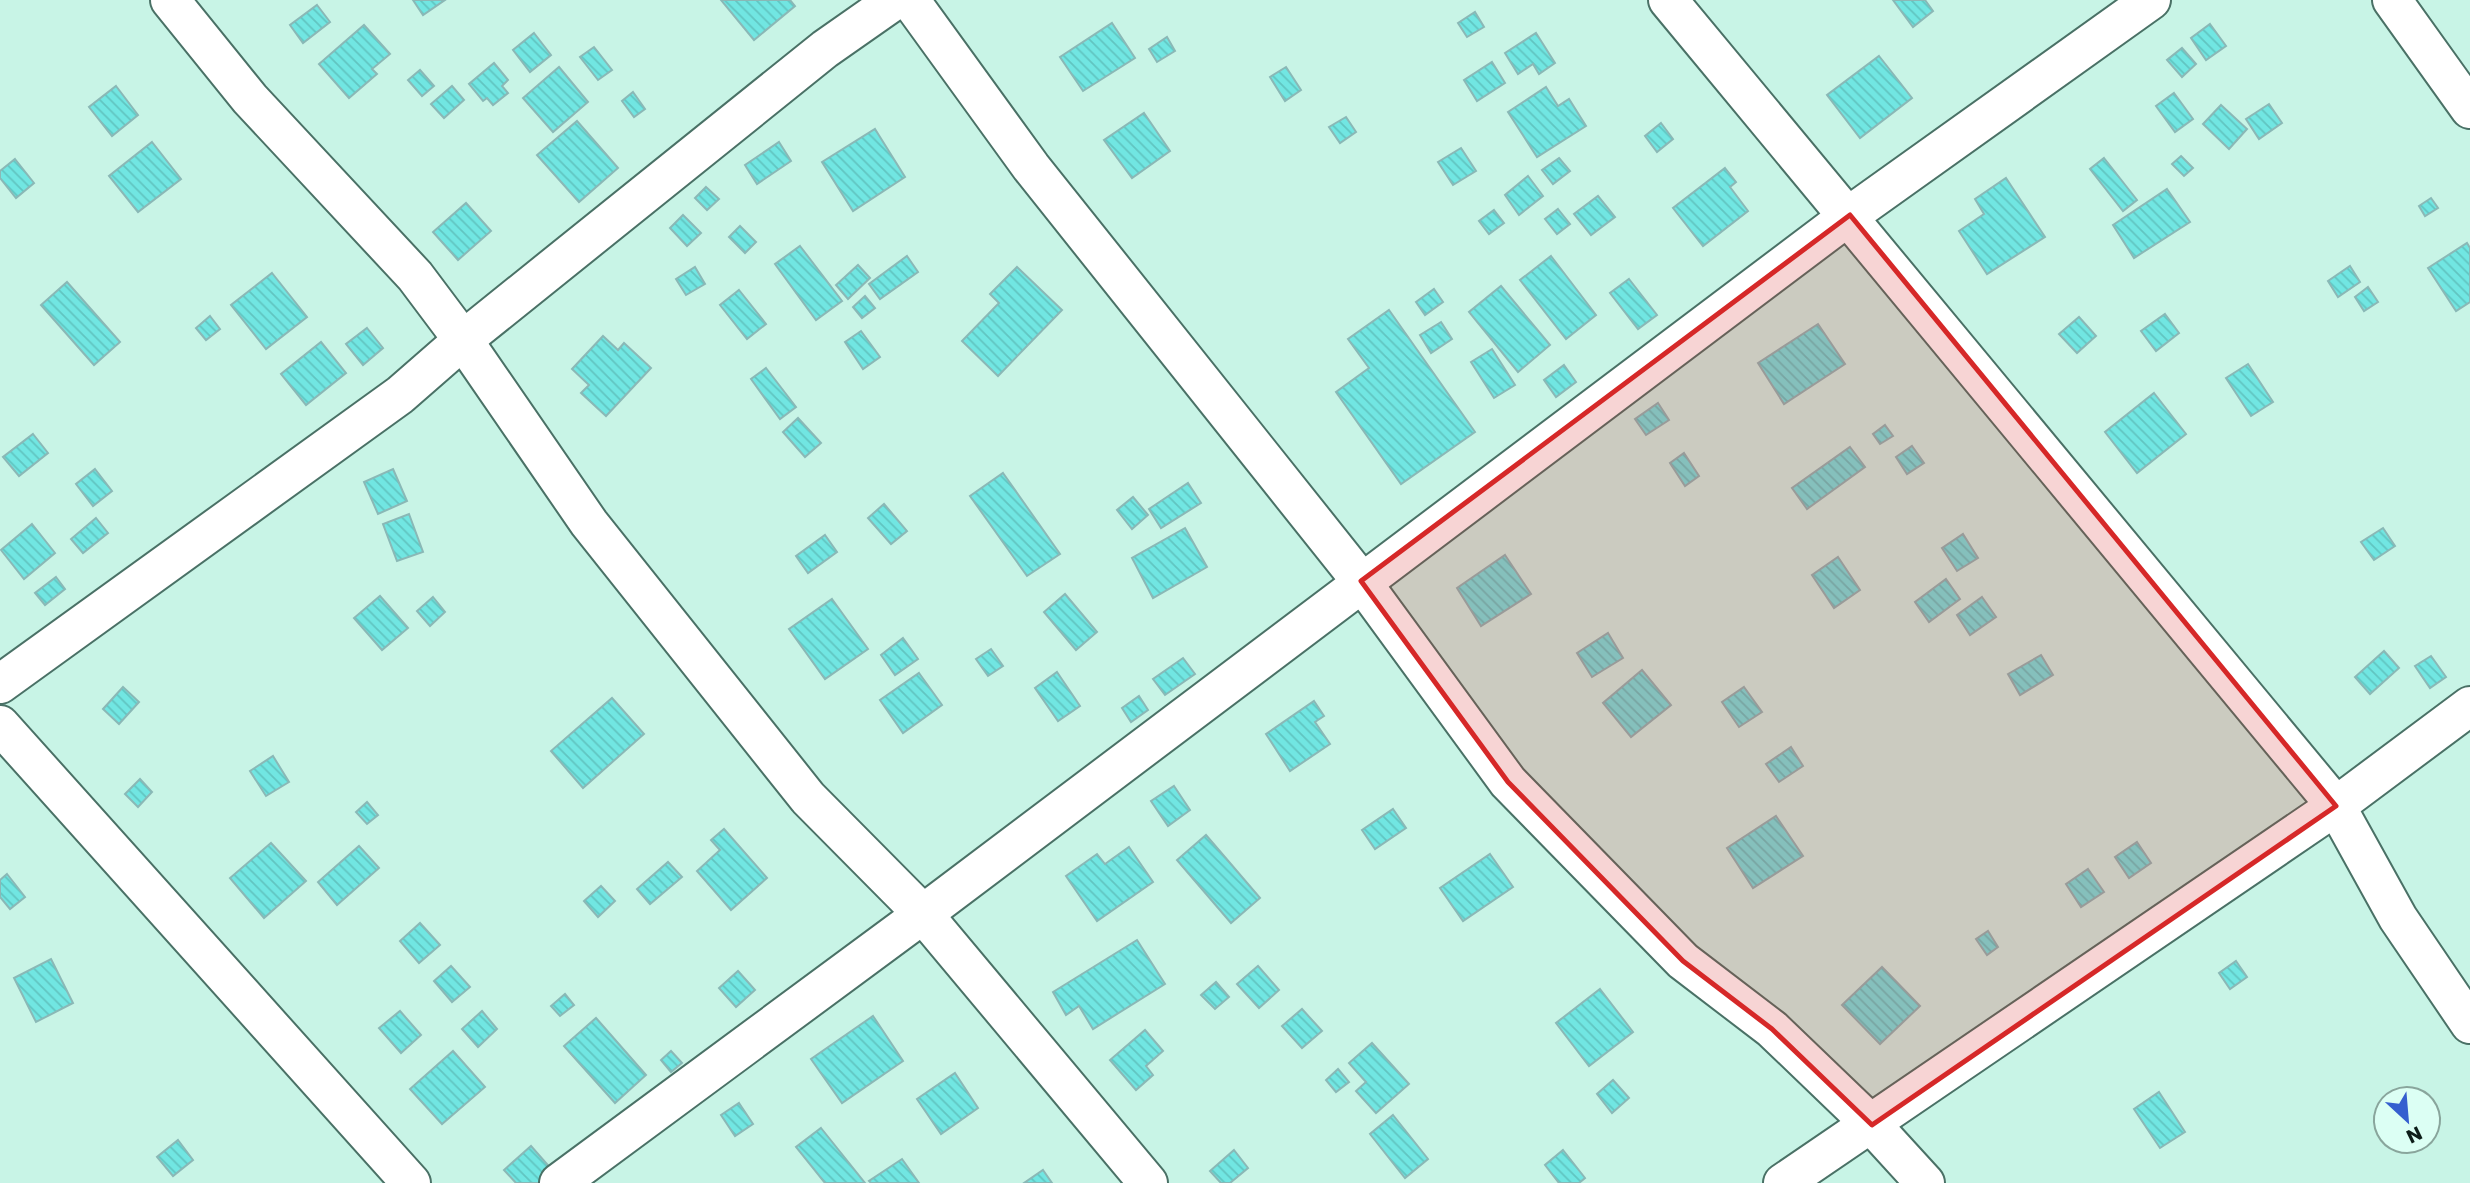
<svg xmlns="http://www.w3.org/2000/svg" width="2470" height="1183" font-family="Poppins,sans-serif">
<defs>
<pattern id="building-back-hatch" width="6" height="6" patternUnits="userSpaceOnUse" patternTransform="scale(1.75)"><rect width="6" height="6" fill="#71e6e2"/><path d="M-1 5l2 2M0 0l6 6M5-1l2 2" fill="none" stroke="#61c5c1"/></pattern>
</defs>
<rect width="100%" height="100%" fill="#c8f4e6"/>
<!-- building -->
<g fill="url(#building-back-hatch)" stroke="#8ab8b6" stroke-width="2">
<polygon points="413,0 445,0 423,15"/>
<polygon points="721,0 790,0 795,6 754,40"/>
<polygon points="1893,0 1925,0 1933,11 1913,27"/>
<polygon points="317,5 330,22 303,43 290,25"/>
<polygon points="1475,12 1484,27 1467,37 1458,23"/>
<polygon points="1112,23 1135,58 1083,91 1060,57"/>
<polygon points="2210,24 2226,46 2206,60 2191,38"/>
<polygon points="364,25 390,54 372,69 377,74 349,98 319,64"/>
<polygon points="534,33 551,55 530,72 513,50"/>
<polygon points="1536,33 1555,63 1539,74 1533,64 1518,74 1505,53"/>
<polygon points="1167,37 1175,51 1157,62 1149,49"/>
<polygon points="594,47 612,70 598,80 580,57"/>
<polygon points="2182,48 2196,64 2182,77 2167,60"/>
<polygon points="1879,56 1912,98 1860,138 1827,95"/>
<polygon points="1492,62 1505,83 1477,101 1464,80"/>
<polygon points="494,63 508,80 502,86 508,93 493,105 487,98 483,101 469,84"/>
<polygon points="559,67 588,102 553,132 523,98"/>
<polygon points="1286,67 1301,90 1285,101 1270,77"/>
<polygon points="420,70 434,86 422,96 408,80"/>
<polygon points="116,86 138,115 112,136 89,107"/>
<polygon points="452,86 464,100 444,118 431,104"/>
<polygon points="1546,87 1558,106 1569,99 1586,126 1537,157 1508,112"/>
<polygon points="633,92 645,109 634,117 622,101"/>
<polygon points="2174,93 2193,119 2175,132 2156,106"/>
<polygon points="2269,104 2282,123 2259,139 2246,119"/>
<polygon points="2221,105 2247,129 2229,149 2203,124"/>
<polygon points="1144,113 1170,151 1132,178 1104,140"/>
<polygon points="1346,117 1356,132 1340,143 1329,127"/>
<polygon points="577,121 618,168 579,202 537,155"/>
<polygon points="1661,123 1673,139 1657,152 1645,136"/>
<polygon points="875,129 905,177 853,211 822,162"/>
<polygon points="152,142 181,179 138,212 109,176"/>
<polygon points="779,142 791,161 757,184 745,165"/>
<polygon points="1461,148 1476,171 1453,185 1438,162"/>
<polygon points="2181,156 2193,168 2184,176 2172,164"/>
<polygon points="1559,158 1570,171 1553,184 1542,170"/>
<polygon points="2104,158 2137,200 2123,211 2090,169"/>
<polygon points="15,159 34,183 16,198 0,178 0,171"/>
<polygon points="1725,168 1736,182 1730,187 1748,211 1703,246 1673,208"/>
<polygon points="1528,176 1543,196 1519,215 1505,195"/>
<polygon points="2006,178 2045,237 1987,274 1959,231 1984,214 1975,199"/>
<polygon points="706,187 719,199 707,210 695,198"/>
<polygon points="2167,189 2190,222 2134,258 2113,225"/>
<polygon points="1598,196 1615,217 1591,235 1574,214"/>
<polygon points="2431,198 2438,208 2425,216 2419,206"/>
<polygon points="466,203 491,231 458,260 433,232"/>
<polygon points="1558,209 1570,224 1557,234 1545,219"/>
<polygon points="1494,210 1504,223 1489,234 1479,221"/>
<polygon points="683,215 701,233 687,246 670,228"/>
<polygon points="740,226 756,242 745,253 729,237"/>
<polygon points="2467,243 2470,248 2470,302 2456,311 2428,268"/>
<polygon points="800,246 842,301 816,320 775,264"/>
<polygon points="907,256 918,272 880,299 869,284"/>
<polygon points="1551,256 1596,315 1566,339 1520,280"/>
<polygon points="858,265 870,278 848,299 836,285"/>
<polygon points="2350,266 2360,282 2338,297 2328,281"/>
<polygon points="695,267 705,284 686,295 676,279"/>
<polygon points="1017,267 1062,310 998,376 962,341 999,303 990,294"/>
<polygon points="272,273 307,317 266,349 231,305"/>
<polygon points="1629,279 1657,315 1638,329 1610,293"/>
<polygon points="67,282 120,342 94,365 41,305"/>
<polygon points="1501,286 1550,345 1518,372 1469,312"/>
<polygon points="2368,287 2378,302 2364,311 2355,297"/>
<polygon points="1434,289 1443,302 1425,315 1416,302"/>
<polygon points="739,290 766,324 747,339 720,305"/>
<polygon points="865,296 875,308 862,318 853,307"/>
<polygon points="1389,310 1475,432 1401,484 1336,392 1369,368 1348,339"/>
<polygon points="2165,314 2179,333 2156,351 2141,331"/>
<polygon points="210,316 220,329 206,340 196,328"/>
<polygon points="2079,317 2096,336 2077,353 2059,334"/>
<polygon points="1441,322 1452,339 1431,353 1420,335"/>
<polygon points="1818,324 1845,364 1784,404 1758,363"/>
<polygon points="367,328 383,348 363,365 346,344"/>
<polygon points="861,331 880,357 863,369 845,342"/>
<polygon points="603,336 618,350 624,343 651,368 606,416 581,393 589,385 572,369"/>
<polygon points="321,342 346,373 306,405 281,374"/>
<polygon points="1492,349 1515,385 1494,398 1471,362"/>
<polygon points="2248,364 2273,402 2251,416 2226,378"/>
<polygon points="1564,365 1576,382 1556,397 1544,380"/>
<polygon points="766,368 796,407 780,419 751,379"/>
<polygon points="2154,393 2186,434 2137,473 2105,432"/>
<polygon points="1658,403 1669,420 1646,435 1635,419"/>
<polygon points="798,418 821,443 805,457 783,432"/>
<polygon points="1885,425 1893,436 1880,444 1873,434"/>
<polygon points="33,434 48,453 19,476 3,457"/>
<polygon points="1912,446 1924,463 1907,474 1896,457"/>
<polygon points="1850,447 1865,467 1807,509 1792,488"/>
<polygon points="1684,453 1699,476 1685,486 1670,463"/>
<polygon points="95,469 112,491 93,506 76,484"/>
<polygon points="393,469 407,501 378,514 364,482"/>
<polygon points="1003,473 1060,554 1027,576 970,496"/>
<polygon points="1188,483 1201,503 1161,528 1149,509"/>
<polygon points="1133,497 1148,515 1132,529 1117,510"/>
<polygon points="884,504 907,531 891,544 868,518"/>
<polygon points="409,514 423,552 397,561 383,524"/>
<polygon points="96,518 108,533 83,553 71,539"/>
<polygon points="32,524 55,553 24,579 1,550"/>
<polygon points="1185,528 1207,567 1153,598 1132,558"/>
<polygon points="2383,528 2395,546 2374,560 2361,542"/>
<polygon points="1963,534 1978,558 1957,571 1942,548"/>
<polygon points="825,535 837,552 808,573 796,556"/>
<polygon points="1505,555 1531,594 1481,626 1457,588"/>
<polygon points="1838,557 1860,590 1834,608 1812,575"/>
<polygon points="56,577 65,589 45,605 35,593"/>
<polygon points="1946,579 1960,599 1929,622 1915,602"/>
<polygon points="1065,594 1097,632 1076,650 1044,612"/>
<polygon points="380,596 408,628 382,650 354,618"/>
<polygon points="433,597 445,612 430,626 417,611"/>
<polygon points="1982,597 1996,617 1970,635 1957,615"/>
<polygon points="832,599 868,649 825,679 789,629"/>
<polygon points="1608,633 1623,658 1592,677 1577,653"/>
<polygon points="903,638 918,659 895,675 881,655"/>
<polygon points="991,649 1003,666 988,676 976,659"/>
<polygon points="2384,651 2399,668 2370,694 2355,677"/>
<polygon points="2041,655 2053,675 2020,695 2008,674"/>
<polygon points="2431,656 2446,677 2430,688 2415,666"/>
<polygon points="1183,658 1195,674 1165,695 1153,679"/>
<polygon points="1642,670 1671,705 1631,737 1603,703"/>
<polygon points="1057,672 1080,706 1058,721 1035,688"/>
<polygon points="919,673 942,705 903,733 880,700"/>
<polygon points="123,687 139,702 119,724 103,709"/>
<polygon points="1744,687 1762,712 1739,727 1722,702"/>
<polygon points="1139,696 1148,710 1131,722 1122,708"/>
<polygon points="612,698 644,734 583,788 551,751"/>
<polygon points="1314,701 1324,716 1315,722 1330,744 1290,771 1266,734"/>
<polygon points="1791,747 1803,766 1779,782 1766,764"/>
<polygon points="273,756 289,782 266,796 250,771"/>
<polygon points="140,779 152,792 138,807 125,794"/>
<polygon points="1174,786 1190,810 1168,826 1151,801"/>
<polygon points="367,802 378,815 367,824 356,812"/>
<polygon points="1393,809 1406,828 1375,849 1362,830"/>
<polygon points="1776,816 1803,856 1753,888 1727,848"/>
<polygon points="724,829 767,878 731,910 697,871 720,850 711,840"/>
<polygon points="1206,835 1260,898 1231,923 1177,860"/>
<polygon points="2137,842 2151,863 2129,878 2115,857"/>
<polygon points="271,843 306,881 264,918 230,878"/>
<polygon points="359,846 379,868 337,905 318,882"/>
<polygon points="1129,847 1153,882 1097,921 1066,876 1097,854 1105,864"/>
<polygon points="1490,854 1513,887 1463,921 1440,888"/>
<polygon points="668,862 682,877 650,904 637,889"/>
<polygon points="2088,869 2104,892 2081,907 2066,884"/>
<polygon points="7,874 25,897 10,909 0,897 0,880"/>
<polygon points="601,886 615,901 598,917 584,901"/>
<polygon points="420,923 440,945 419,963 400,941"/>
<polygon points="1988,931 1998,947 1987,955 1976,939"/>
<polygon points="1137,940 1165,984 1093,1029 1079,1006 1066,1015 1053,992"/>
<polygon points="51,959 73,1003 36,1022 14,978"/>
<polygon points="2236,961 2247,977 2230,989 2219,973"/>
<polygon points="451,966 470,987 452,1002 434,981"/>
<polygon points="1258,966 1279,990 1259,1008 1237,984"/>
<polygon points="1882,967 1920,1006 1880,1044 1842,1005"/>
<polygon points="738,971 755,990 736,1007 719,988"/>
<polygon points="1216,982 1229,997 1215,1009 1201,995"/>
<polygon points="1600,989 1633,1032 1589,1066 1556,1023"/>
<polygon points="565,994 574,1005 560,1016 551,1006"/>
<polygon points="1302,1009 1322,1031 1302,1048 1282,1026"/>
<polygon points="400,1011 421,1035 401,1053 379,1028"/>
<polygon points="482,1011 497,1029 478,1047 462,1029"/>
<polygon points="873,1016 903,1061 842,1103 811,1059"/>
<polygon points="596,1018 646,1075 615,1103 564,1046"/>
<polygon points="1145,1030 1163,1051 1146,1066 1153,1075 1136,1090 1110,1060"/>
<polygon points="1372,1043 1409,1084 1376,1113 1356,1091 1366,1082 1349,1063"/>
<polygon points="453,1051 485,1087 442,1124 410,1089"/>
<polygon points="671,1051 682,1063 671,1072 661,1060"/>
<polygon points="1338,1069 1349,1082 1336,1092 1326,1080"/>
<polygon points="955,1073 978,1108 941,1134 917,1099"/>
<polygon points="1613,1080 1629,1098 1612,1113 1597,1094"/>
<polygon points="2159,1092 2185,1132 2160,1148 2134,1109"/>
<polygon points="739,1103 753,1124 735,1136 721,1115"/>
<polygon points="1393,1115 1428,1159 1405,1178 1370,1134"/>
<polygon points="821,1128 865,1183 825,1183 796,1147"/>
<polygon points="178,1140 193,1160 173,1176 157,1157"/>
<polygon points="531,1146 553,1171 540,1183 516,1183 504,1170"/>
<polygon points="1234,1150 1248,1168 1230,1183 1221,1183 1210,1171"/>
<polygon points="1563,1150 1585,1178 1579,1183 1559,1183 1545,1165"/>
<polygon points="902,1159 919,1183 871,1183 869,1181"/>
<polygon points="1043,1170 1052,1183 1024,1183"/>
</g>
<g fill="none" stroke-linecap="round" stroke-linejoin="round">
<defs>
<g id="street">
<polyline points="170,0 250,99 415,276 463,340 589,523 808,798 923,914 1148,1183"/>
<polyline points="910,0 1031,167 1361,581 1508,782 1683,961 1772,1029 1872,1125 1925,1183"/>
<polyline points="1668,0 2336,806 2398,918 2470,1024"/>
<polyline points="2392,0 2470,109"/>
<polyline points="0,684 400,395 463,340 825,49 895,0"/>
<polyline points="0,725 411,1183"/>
<polyline points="559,1183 923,914 1850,215 2151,0"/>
<polyline points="1783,1183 2336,806 2470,706"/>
</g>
</defs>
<!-- street casing -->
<use href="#street" stroke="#4a7166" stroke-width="42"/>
<!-- street -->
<use href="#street" stroke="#fff" stroke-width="38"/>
</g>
<!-- marked area -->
<path fill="#d62828" fill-opacity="0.2" stroke="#d62828" stroke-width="5" stroke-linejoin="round" d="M 1850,215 L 2336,806 L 1872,1125 L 1772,1029 L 1683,961 L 1508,782 L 1361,581 Z"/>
<!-- north arrow -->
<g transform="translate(2407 1120) rotate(154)"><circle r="33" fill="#dcfff4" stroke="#89a59c" stroke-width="2"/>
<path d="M0-5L12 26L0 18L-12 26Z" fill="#355fcf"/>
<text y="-10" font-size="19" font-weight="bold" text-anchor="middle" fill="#0c1d18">N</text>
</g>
</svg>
